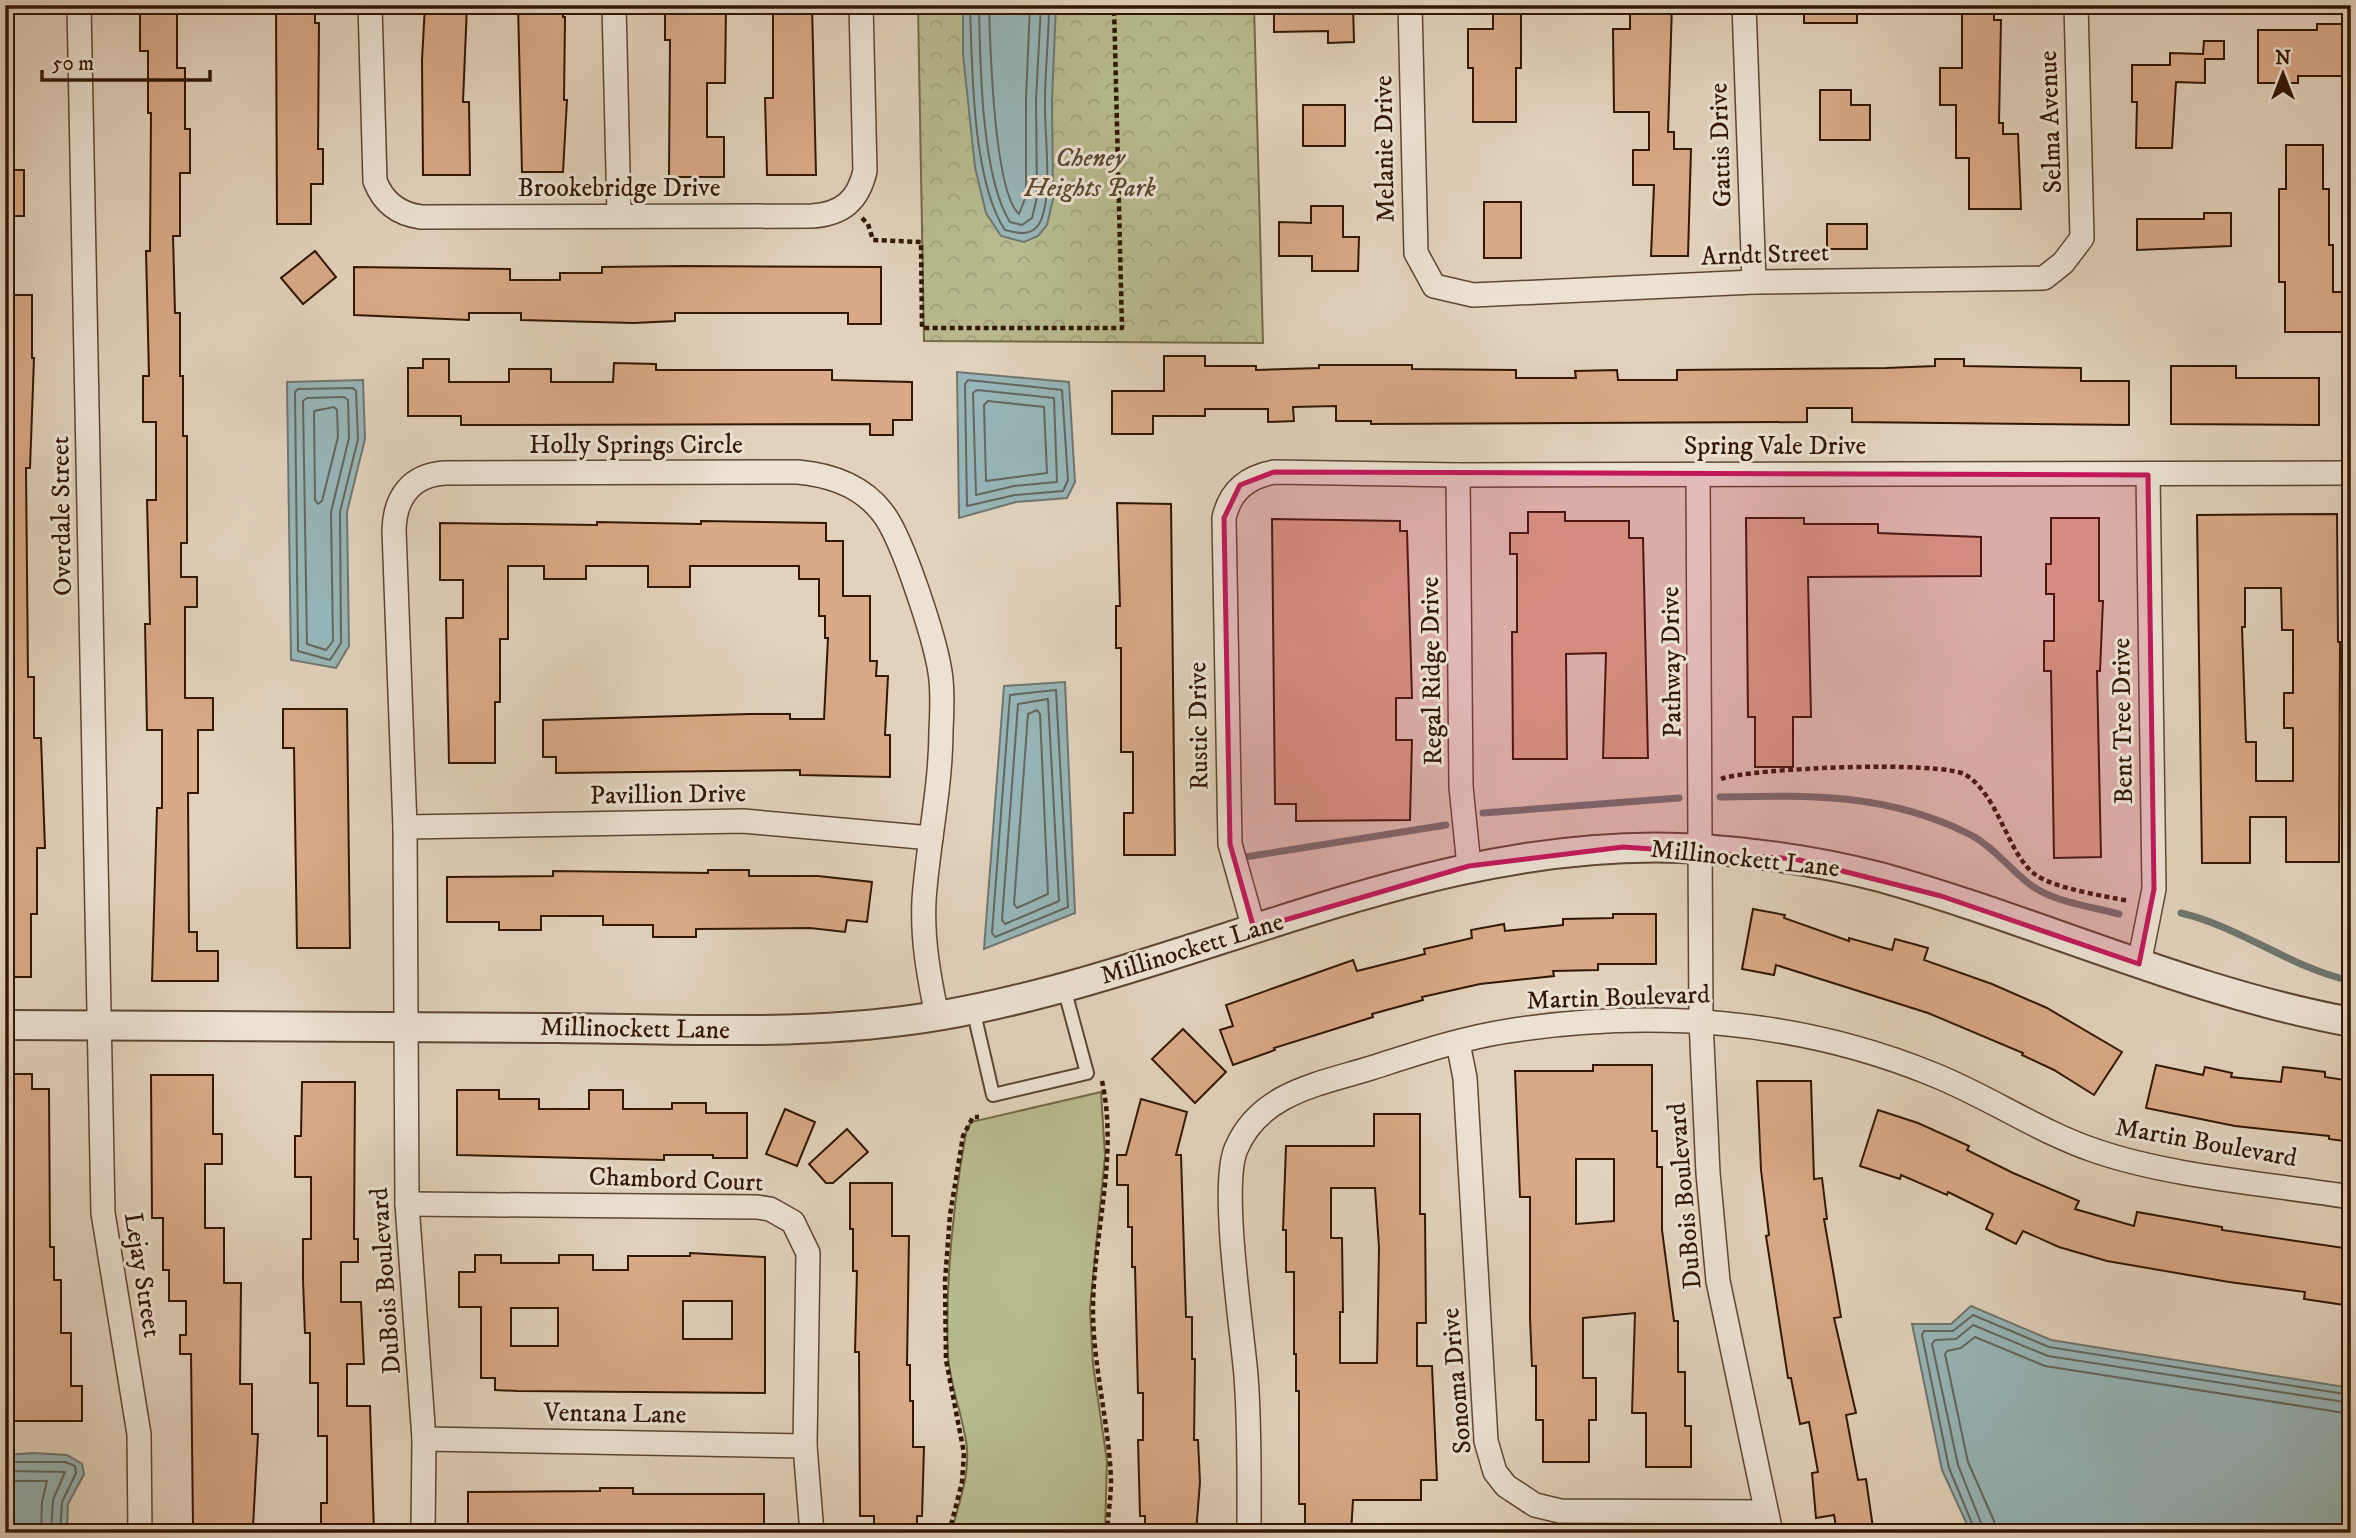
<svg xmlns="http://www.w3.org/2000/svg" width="2356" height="1538" font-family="'IM FELL DW Pica',serif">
<defs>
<pattern id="forest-crowns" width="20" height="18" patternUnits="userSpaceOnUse" patternTransform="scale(1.75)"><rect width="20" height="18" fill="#b7bb8e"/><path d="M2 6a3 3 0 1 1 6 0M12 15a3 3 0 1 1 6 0" fill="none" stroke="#9ea079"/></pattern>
</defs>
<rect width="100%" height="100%" fill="#e2d2bc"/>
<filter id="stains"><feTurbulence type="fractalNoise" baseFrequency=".00286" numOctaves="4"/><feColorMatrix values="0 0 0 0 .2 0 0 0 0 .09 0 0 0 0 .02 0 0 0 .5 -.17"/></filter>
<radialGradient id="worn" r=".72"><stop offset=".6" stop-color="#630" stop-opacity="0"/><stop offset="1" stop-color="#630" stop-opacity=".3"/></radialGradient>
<!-- green -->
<path fill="#b7bb8e" stroke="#746948" stroke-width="2" d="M 1101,1092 L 1105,1156 L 1090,1308 L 1093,1365 L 1107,1461 L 1105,1533 L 951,1533 C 958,1506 969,1478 967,1449 C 964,1417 950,1388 948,1355 C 945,1280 953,1206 966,1132 L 971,1122 Z"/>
<!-- forest -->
<polygon fill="url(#forest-crowns)" stroke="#746948" stroke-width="2" points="918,5 1254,5 1263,343 924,341"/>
<!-- water -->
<g fill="#97b6b9" stroke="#6f7670" stroke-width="2">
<polygon points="963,5 1056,5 1052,100 1053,199 1047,225 1038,236 1024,242 1001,236 986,213 975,167 963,54"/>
<polygon points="957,372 1069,382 1075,482 1067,498 1016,502 959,518"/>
<polygon points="363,380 365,439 347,512 349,646 336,668 291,660 287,382"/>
<polygon points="1065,682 1075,913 984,949 1004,686"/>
<polygon points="1971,1306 2051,1340 2351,1388 2351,1533 1971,1533 1942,1470 1912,1324 1951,1324"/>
<polygon points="33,1453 67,1455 82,1464 84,1474 68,1504 67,1533 5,1533 5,1455"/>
</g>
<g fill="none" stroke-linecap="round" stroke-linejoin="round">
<!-- shore -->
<g stroke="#64665e" stroke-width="2">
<path d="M 970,5 C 972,65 972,181 1005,230 C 1017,233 1031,237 1039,224 C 1054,199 1044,132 1045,102 C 1045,70 1049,37 1049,5"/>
<path d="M 979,5 C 980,60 981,177 1010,222 L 1022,225 L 1032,218 L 1037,197 L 1036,100 L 1041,5"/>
<path d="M 989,5 C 990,43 994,192 1019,214 L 1026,196 L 1026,99 L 1030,5"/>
<polygon points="968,380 1062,390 1068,480 1063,491 1015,495 967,506 965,384"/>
<polygon points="353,388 356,391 358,439 340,512 341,643 330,660 298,651 295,392 298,389"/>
<polygon points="977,390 1054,398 1057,482 1014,486 976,495 973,393"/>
<polygon points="344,397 348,400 349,438 331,512 333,641 326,650 307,644 303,401 307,398"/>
<polygon points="988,401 1044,407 1047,473 986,481 984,405"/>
<polygon points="334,407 337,410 338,437 322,501 318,504 315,500 314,411"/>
<polygon points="1056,690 1068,907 995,937 992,933 1010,695"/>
<polygon points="1048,699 1059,901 1005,924 1002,920 1018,704"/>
<polygon points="1037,710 1040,714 1048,894 1017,908 1014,904 1028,714"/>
<polyline points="5,1462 65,1462 75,1466 76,1473 62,1502 60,1533"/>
<polyline points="5,1471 65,1472 53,1500 51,1533"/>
<polyline points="5,1481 47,1481 42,1502 41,1533"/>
<polyline points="1976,1533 1949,1468 1922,1335 1924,1331 1953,1331 1973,1315 2049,1347 2351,1395"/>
<polyline points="1985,1533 1958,1465 1932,1344 1935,1340 1956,1339 1973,1325 2048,1356 2351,1403"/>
<polyline points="1996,1533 1994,1521 1968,1462 1945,1354 1947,1351 1961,1348 1975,1337 2045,1366 2351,1414"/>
</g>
<!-- stream -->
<g stroke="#6f7670" stroke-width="7">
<path d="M 1720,797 C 1810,795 1888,793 1971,835 C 1992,846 2009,868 2028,883 C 2052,902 2089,906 2119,914"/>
<polyline points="1483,813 1679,798"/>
<polyline points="1245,857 1446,825"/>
<path d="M 2181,913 C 2241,927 2291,968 2351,981"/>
</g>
</g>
<!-- building -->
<g fill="#daa987" stroke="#321703" stroke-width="2" fill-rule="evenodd">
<polygon points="140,5 177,5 177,68 185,68 185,129 190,129 190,173 180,173 180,236 173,236 175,313 180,313 180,376 183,376 183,436 187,436 187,543 181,543 181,577 197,577 197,607 185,607 185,698 213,698 213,730 198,730 198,793 188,793 189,932 197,932 197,951 218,951 218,981 152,981 157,808 162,808 162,730 147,730 145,624 150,624 147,500 156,500 156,422 143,422 143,376 149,376 146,251 150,251 151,113 148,113 148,51 140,51"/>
<polygon points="276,5 315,5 315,23 319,23 318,149 323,149 323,184 311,184 311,224 277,224"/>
<polygon points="425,5 467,5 463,102 469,102 470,175 423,175 422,60"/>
<polygon points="518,5 563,5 563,17 565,17 564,100 567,100 563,172 522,172"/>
<polygon points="773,5 812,5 816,175 767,175 765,98 773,98"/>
<polygon points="1274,5 1353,5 1354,42 1328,43 1328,31 1274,32"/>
<polygon points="1493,5 1521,5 1521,68 1516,68 1516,122 1473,122 1473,68 1468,68 1468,29 1493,29"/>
<polygon points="1630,5 1672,5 1668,132 1674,132 1674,149 1691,149 1688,256 1651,256 1654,185 1633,185 1633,150 1649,150 1649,112 1614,112 1613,29 1630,29"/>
<rect x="1804" y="5" width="53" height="18"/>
<polygon points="1962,5 1994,5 1994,20 2001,20 1999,123 2003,123 2003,134 2018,134 2021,209 1969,209 1969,158 1956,158 1956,105 1940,105 1940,68 1962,68"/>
<polygon points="665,7 726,7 725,83 707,83 707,137 724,137 724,177 669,177 670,40 665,40"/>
<polygon points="2317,24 2351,24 2351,76 2298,76 2298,83 2258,83 2258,30 2317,30"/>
<polygon points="2204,41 2224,41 2224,59 2205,59 2205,83 2176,82 2172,148 2136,148 2137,102 2132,102 2132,65 2170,65 2170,53 2203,54"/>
<polygon points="1820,90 1851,90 1851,105 1870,105 1870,140 1820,140"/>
<rect x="1303" y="105" width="42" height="41"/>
<polygon points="2286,145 2323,145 2323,189 2329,189 2329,245 2333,245 2333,292 2345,292 2345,332 2285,332 2285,282 2279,282 2279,189 2286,189"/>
<rect x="5" y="170" width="19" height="46"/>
<rect x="1484" y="202" width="37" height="56"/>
<polygon points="1311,206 1343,206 1343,237 1359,237 1358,271 1312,271 1312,256 1279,256 1279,222 1311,223"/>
<polygon points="2204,213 2231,213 2231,246 2137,250 2137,219 2204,219"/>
<rect x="1827" y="224" width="40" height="25"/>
<polygon points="315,251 336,277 303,304 281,278"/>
<polygon points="683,266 881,267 881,324 848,324 848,313 675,313 675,321 634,323 521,320 521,313 469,313 469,320 354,315 354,267 510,269 510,280 560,280 560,273 602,273 602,267"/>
<polygon points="5,295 32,295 32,358 34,358 30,468 26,468 28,677 34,677 34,738 41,738 45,848 37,848 37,914 31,914 31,977 5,977 5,800 12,800 12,722 5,722"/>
<polygon points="1164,356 1205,356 1205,366 1256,366 1256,370 1319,368 1319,365 1412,365 1412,369 1516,370 1516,378 1576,378 1575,371 1617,370 1618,380 1677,380 1677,370 1886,368 1935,366 1935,359 1964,359 1964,366 2081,368 2081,381 2129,381 2129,425 1852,422 1852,408 1807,408 1807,422 1371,424 1371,421 1336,421 1336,406 1293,407 1294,421 1268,422 1268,409 1205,409 1205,416 1153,416 1153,434 1112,434 1112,391 1164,391"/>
<polygon points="423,359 449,359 449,382 509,382 509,369 551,369 551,382 613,382 614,363 656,364 656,370 832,370 832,380 912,382 912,420 893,420 893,435 870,435 870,424 461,425 461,416 408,416 408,368 423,368"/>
<polygon points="2171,366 2236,366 2236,378 2319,378 2319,425 2171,424"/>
<polygon points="1117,503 1171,504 1175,855 1124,855 1124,813 1133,813 1133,752 1121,752 1121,648 1116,648 1116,606 1120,606"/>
<polygon points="1528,512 1565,512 1565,521 1629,521 1629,538 1643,538 1648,758 1603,758 1606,653 1566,654 1567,759 1513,759 1512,632 1517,632 1517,554 1510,554 1510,533 1528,533"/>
<path d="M 2337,514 L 2338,642 L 2340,642 L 2339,862 L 2286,862 L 2286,817 L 2250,817 L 2250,863 L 2202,863 L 2197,515 ZM 2245,588 L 2281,588 L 2282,630 L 2293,630 L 2293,693 L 2284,693 L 2284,728 L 2293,728 L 2293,781 L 2256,781 L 2256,742 L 2246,742 L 2242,627 L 2245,627 Z"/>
<polygon points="1746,518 1804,518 1804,524 1878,524 1878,533 1981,537 1981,576 1808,577 1811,717 1793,717 1793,767 1755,767 1755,717 1748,717"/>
<polygon points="2051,518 2099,518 2099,601 2103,601 2100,671 2097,671 2101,857 2054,858 2051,671 2044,671 2044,641 2054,641 2054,594 2046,594 2046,564 2051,564"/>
<polygon points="1272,519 1400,521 1400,531 1407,531 1412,698 1396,698 1396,740 1412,740 1410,820 1296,821 1296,804 1275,804"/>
<polygon points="701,521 826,523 826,541 843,541 843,596 870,596 870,661 877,661 876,676 888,676 885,735 890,735 890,777 800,775 800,770 556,773 556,757 543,757 543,720 749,714 790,714 790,719 824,719 828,638 825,638 825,616 819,616 819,579 799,579 799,566 690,566 690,587 648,587 648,566 586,566 586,579 544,579 544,566 508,566 508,639 500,639 500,702 495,702 495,763 449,763 446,618 463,618 463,580 440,580 440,523 597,525 597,522 701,524"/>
<polygon points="283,709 347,709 350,948 297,948 294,748 283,748"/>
<polygon points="708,870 749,870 749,876 818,876 872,882 867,922 847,920 845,932 810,928 696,929 696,937 653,937 653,925 603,925 603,916 541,916 541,930 499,930 499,922 447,922 447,877 553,876 553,871 708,873"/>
<polygon points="1753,909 1785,915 1784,918 1849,941 1849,938 1892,950 1895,939 1928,948 1924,960 1992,984 2047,1008 2122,1052 2094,1095 2054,1070 2022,1055 2023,1053 1928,1013 1776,965 1774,975 1742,969"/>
<polygon points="1613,914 1656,914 1656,964 1598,964 1598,970 1553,971 1554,976 1480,984 1422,997 1423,1000 1372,1014 1373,1017 1274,1048 1275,1050 1233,1065 1220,1030 1233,1026 1226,1005 1353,960 1357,971 1425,954 1424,949 1472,938 1471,930 1504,924 1505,931 1563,925 1563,919 1613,918"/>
<polygon points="1183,1029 1226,1072 1195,1103 1152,1059"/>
<path d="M 1593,1065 L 1652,1065 L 1652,1131 L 1657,1131 L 1657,1167 L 1662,1167 L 1662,1230 L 1674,1321 L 1678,1321 L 1678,1372 L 1685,1372 L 1685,1426 L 1691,1426 L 1691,1467 L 1646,1467 L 1646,1413 L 1632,1413 L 1635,1313 L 1583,1318 L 1583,1378 L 1596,1378 L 1596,1420 L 1589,1420 L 1589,1462 L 1543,1462 L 1543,1420 L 1536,1420 L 1536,1366 L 1532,1366 L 1530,1317 L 1530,1197 L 1520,1197 L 1515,1071 L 1593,1071 ZM 1576,1159 L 1614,1159 L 1614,1221 L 1576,1224 Z"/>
<polygon points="2156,1065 2203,1075 2205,1067 2232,1073 2231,1077 2281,1082 2283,1067 2325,1072 2325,1077 2351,1081 2351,1142 2329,1139 2329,1136 2235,1126 2146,1108"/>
<polygon points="5,1074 32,1074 32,1089 49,1089 50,1247 54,1247 54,1280 61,1280 61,1333 71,1333 71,1386 82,1386 82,1421 12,1421 12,1372 5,1372"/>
<polygon points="151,1075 213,1075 213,1134 222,1134 222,1164 205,1164 205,1228 224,1228 224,1283 241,1283 240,1384 252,1384 252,1434 258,1434 253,1527 193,1527 191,1354 180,1354 180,1335 186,1335 186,1301 169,1301 169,1270 163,1270 163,1218 152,1218"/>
<polygon points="1757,1081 1811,1081 1814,1179 1822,1178 1827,1219 1824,1219 1841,1317 1834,1318 1856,1413 1846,1415 1858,1480 1866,1479 1873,1528 1837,1533 1834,1515 1816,1518 1812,1473 1818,1472 1809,1422 1800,1424 1791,1378 1788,1378 1766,1236 1769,1235 1761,1170"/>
<polygon points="302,1082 355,1082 354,1239 358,1239 358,1262 341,1262 341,1302 361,1302 364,1364 347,1364 347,1406 370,1406 374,1533 321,1533 321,1503 327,1503 327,1436 318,1436 318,1383 310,1383 310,1333 305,1333 303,1280 303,1239 311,1239 311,1177 295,1177 295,1136 301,1136"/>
<polygon points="457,1090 499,1090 499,1099 539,1099 539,1109 589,1109 589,1090 623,1090 623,1109 672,1109 672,1103 706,1103 706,1113 747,1113 747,1158 713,1158 713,1155 664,1155 664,1160 457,1155"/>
<polygon points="1141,1099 1187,1112 1176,1155 1181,1155 1186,1317 1192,1317 1192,1359 1195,1359 1194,1440 1198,1440 1200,1482 1196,1533 1145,1533 1145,1516 1140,1516 1138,1440 1143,1440 1143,1393 1138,1393 1135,1267 1132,1267 1132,1227 1128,1227 1128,1185 1117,1185 1117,1155 1126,1155"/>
<polygon points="785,1109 815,1122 797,1166 766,1154"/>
<polygon points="1878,1110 1918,1123 1969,1146 1967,1150 2013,1173 2079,1201 2075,1209 2134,1226 2137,1212 2222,1227 2222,1230 2351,1249 2351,1306 2304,1299 2305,1292 2229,1282 2107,1261 2059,1247 2023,1231 2016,1244 1986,1229 1993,1214 1948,1192 1947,1195 1901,1175 1900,1179 1860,1166"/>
<path d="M 1374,1114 L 1420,1114 L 1420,1214 L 1425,1214 L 1426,1323 L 1417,1323 L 1417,1366 L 1432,1366 L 1437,1480 L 1421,1480 L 1421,1500 L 1353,1500 L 1351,1533 L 1305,1533 L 1305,1504 L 1299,1504 L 1299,1391 L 1296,1391 L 1296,1354 L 1294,1354 L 1294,1272 L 1286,1272 L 1286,1230 L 1283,1230 L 1286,1146 L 1374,1146 ZM 1331,1188 L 1375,1188 L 1379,1248 L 1377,1363 L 1340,1363 L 1340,1312 L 1343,1312 L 1342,1238 L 1331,1238 Z"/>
<polygon points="847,1129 868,1152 833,1183 826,1183 809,1164"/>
<polygon points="850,1183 892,1183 892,1236 909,1236 907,1365 910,1365 910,1401 913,1401 913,1447 924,1447 922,1516 917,1516 917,1533 874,1533 874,1516 860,1516 859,1352 855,1352 857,1271 853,1271 853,1229 850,1229"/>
<path d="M 690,1253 L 765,1257 L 765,1393 L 518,1391 L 495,1390 L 495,1378 L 481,1378 L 481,1307 L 459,1307 L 459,1272 L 475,1272 L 475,1255 L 501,1255 L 501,1263 L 559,1263 L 559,1255 L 593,1255 L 593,1270 L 628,1270 L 628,1256 L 690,1256 ZM 683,1301 L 732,1301 L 732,1339 L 683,1339 ZM 511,1308 L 558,1308 L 558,1346 L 511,1346 Z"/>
<polygon points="600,1488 633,1488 633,1494 764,1494 764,1533 468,1533 468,1492 600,1491"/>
</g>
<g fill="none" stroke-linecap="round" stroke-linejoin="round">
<defs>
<polyline id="service" points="973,1009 993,1095 1087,1073 1064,988"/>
<g id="minor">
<polyline points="79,5 103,1213 139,1434 140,1533"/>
<path d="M 370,5 L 375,181 C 383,202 398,214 421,217 L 812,216 C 842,214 858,201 865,171 L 861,5"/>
<polyline points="614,5 619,215"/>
<polyline points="1410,5 1416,253 1434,286 1473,295 1754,282 2044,278 2063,263 2082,238 2076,5"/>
<polyline points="1744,5 1754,282"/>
<polyline points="1698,474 1701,1021 1708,1173 1718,1281 1771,1533"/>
<polyline points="1458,475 1461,787 1469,866"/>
<polyline points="405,827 743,821 931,838"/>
<path d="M 1254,929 L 1230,844 L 1224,518 C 1230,491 1247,477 1274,472 L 1458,475 L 2351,473"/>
<polyline points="2139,964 2154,889 2148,475"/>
<polyline points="1458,1043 1465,1078 1486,1441 1495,1472 1506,1486 1535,1505 1560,1511 1765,1512"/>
<polyline points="407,1204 757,1207 770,1209 793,1222 808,1253 805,1446 812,1533"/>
<polyline points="424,1439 805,1446"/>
<path d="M 423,1533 L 424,1439 L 407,1204 L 405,827 L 394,530 C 395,497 411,475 445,473 L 798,472 C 831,475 861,485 882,512 C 902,536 935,639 940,672 C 943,690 942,712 941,730 C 941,787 928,843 924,900 C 922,940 929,977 937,1016"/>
<path d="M 1249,1533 C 1249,1481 1250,1428 1246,1376 C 1242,1327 1220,1187 1236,1149 C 1259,1093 1319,1084 1371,1068 C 1415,1054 1462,1038 1508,1031 C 1651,1009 1797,1019 1932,1074 C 1988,1096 2039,1132 2096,1151 C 2172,1177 2270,1184 2351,1197"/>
</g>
<path id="tertiary" d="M 5,1025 C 190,1026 374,1026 558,1028 C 686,1029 816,1037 943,1015 C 1199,970 1436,831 1702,849 C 1761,853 1822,862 1880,877 C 2038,921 2188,992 2351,1022"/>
</defs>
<!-- service casing -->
<use href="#service" stroke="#5e4631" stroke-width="16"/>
<!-- minor casing -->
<use href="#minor" stroke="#5e4631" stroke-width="26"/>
<!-- tertiary casing -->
<use href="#tertiary" stroke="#5e4631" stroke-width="32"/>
<!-- path -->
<g stroke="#321703" stroke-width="4.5" stroke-dasharray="5 3.5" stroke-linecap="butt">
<polyline points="862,218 868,224 873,240 921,242 922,328 1122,328 1114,5"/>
<path d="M 1721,779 C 1749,768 1943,760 1966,775 C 2000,797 2008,856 2036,875 C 2056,889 2105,896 2129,901"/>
<path d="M 1102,1081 C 1119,1159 1092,1237 1093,1315 C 1094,1370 1109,1424 1111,1480 C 1111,1497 1108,1515 1107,1533"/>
<polyline points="949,1533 962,1482 964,1453 946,1360 945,1281 950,1215 963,1136 973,1117 979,1117"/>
</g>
<!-- service -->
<use href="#service" stroke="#ece2d3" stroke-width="12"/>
<!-- minor -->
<use href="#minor" stroke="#ece2d3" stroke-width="23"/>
<!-- tertiary -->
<use href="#tertiary" stroke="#ece2d3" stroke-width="28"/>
</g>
<!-- marked area -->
<path fill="#c2185b" fill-opacity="0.2" stroke="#c2185b" stroke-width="5" stroke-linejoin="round" d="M 1274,472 L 2148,475 L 2154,889 L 2139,964 L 1941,896 L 1795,859 L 1623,847 L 1469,866 L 1254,929 L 1230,844 L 1224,518 L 1240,485 Z"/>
<g text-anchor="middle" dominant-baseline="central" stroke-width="6" stroke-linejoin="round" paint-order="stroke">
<!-- street labels -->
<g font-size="26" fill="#321703" stroke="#ece2d3">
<text transform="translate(2051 122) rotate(-92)">Selma Avenue</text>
<text transform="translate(1721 145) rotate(-92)">Gattis Drive</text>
<text transform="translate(1385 149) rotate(-91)">Melanie Drive</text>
<text x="619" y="188">Brookebridge Drive</text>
<text transform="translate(1765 255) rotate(-2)">Arndt Street</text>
<text x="636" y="445">Holly Springs Circle</text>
<text x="1775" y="446">Spring Vale Drive</text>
<text transform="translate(62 516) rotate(-91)">Overdale Street</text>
<text transform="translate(1672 662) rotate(-91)">Pathway Drive</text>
<text transform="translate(1432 671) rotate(-91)">Regal Ridge Drive</text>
<text transform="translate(2123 721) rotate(-91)">Bent Tree Drive</text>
<text transform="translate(1199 726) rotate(-91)">Rustic Drive</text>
<text transform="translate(668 795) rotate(-1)">Pavillion Drive</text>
<text transform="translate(1745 859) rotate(6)">Millinockett Lane</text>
<text transform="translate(1192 949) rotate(-17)">Millinockett Lane</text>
<text transform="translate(1618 998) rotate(-2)">Martin Boulevard</text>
<text transform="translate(635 1029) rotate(1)">Millinockett Lane</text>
<text transform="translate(2206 1143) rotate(10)">Martin Boulevard</text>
<text transform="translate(676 1180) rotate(2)">Chambord Court</text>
<text transform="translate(1685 1196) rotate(-95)">DuBois Boulevard</text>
<text transform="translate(142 1275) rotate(81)">Lejay Street</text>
<text transform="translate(386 1281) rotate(-94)">DuBois Boulevard</text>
<text transform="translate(1457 1381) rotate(-95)">Sonoma Drive</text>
<text transform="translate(615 1414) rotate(1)">Ventana Lane</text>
</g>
<!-- park labels -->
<g font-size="26" font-style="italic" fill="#5a482d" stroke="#ece2d3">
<text x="1090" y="158">Cheney<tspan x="1090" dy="30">Heights Park</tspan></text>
</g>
</g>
<!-- margin -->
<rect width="2356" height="1538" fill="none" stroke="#e2d2bc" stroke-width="28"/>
<rect x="7" y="7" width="2342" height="1524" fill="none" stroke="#321703" stroke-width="3.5"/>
<rect x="14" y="14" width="2328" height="1510" fill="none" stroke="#321703" stroke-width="2"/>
<!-- north arrow -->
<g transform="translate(2283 74)" stroke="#ece2d3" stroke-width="5" paint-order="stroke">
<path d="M0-5L12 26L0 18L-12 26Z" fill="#321703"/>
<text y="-10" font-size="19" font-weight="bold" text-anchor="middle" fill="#321703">N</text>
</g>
<!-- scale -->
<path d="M42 70v10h168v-10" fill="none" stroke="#321703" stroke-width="3.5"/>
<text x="52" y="70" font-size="21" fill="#321703" stroke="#ece2d3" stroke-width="5" paint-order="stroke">50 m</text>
<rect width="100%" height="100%" filter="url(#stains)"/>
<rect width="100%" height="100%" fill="url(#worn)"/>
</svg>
